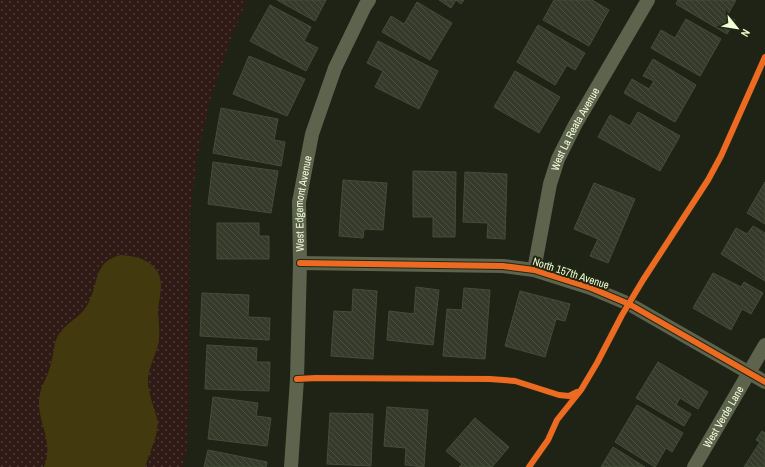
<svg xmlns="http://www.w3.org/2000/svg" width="765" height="467" font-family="'Archivo Narrow',sans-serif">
<defs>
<pattern id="grass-dots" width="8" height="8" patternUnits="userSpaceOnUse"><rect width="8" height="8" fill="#2f1a15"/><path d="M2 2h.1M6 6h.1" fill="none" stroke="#4e3c36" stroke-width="1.8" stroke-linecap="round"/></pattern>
<pattern id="building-back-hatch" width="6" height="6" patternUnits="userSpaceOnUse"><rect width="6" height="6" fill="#353a2b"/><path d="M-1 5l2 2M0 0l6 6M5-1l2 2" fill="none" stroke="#494e3f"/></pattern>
</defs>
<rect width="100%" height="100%" fill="#1f2316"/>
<!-- grass -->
<polygon fill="url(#grass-dots)" points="0,0 247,0 229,43 211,97 198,154 190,212 189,392 187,446 183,467 0,467"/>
<!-- water -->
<path fill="#423a0e" d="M 121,255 C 140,256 160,263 161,284 C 161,293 159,301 158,309 C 158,321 161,333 158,345 C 155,357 148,368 148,381 C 148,394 155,409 158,422 L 156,436 L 145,467 L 44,467 C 45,463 47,459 47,455 C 50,434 35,416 40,393 C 42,384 48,376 50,367 C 55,354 52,341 62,330 C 71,320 83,315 89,302 C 99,281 94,261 121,255 Z"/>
<!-- building -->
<g fill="url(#building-back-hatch)" stroke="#454c38">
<polygon points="277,0 326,0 315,21"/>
<polygon points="439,0 464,0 461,4 456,0 451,8"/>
<polygon points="554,0 592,0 609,10 589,46 543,20"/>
<polygon points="678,0 736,0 727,16 735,20 727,34 676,4"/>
<polygon points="417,2 452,23 430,60 382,32 391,16 404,24"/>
<polygon points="270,5 311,27 304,41 318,48 306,71 250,41"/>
<polygon points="686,19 721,39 700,76 651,48 661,30 675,38"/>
<polygon points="538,25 585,53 575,70 567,65 555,85 517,62"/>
<polygon points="378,41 438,71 419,109 375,87 383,71 367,63"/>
<polygon points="249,56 305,79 287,116 233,94"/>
<polygon points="653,59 696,85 675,122 624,93 632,79 649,89 654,81 643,76"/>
<polygon points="515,71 560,97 539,133 494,107"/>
<polygon points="221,108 278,119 274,140 285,142 281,166 213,153"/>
<polygon points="638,112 680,136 660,171 598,137 610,115 630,126"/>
<polygon points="213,162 278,171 271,213 208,204"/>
<polygon points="413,171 456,172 455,237 433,237 433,217 413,217"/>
<polygon points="465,172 507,174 505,239 487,238 488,223 463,222"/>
<polygon points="343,180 387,183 383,230 364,229 363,238 339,236"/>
<polygon points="765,182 765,224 747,213"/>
<polygon points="594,183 635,199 608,263 590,256 598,239 574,229"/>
<polygon points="217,223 259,223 259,236 269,236 269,259 217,259"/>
<polygon points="753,226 765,233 765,281 721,254 736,228 747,234"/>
<polygon points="713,273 741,287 744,282 763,293 751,314 742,309 731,330 693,308"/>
<polygon points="416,287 439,290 433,345 387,340 389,311 414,314"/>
<polygon points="464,288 490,290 485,359 443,356 447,309 462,310"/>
<polygon points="353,289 377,291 373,359 331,356 334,311 352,312"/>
<polygon points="520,291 570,304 565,321 556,319 545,357 505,346"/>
<polygon points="202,293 249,295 248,317 270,318 269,340 200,336"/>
<polygon points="207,345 257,348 256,362 270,362 269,391 205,389"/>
<polygon points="658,362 708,392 698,409 680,398 676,405 691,414 684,426 636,398"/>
<polygon points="213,397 258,403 256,416 271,418 267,446 208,439"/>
<polygon points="637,405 683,433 672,452 666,448 655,467 615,442"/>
<polygon points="387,407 428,410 424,467 405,465 406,448 384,446"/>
<polygon points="330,413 373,414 371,466 327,464"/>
<polygon points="475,418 509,447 492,467 459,467 462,464 446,451"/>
<polygon points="762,431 765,433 765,467 744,467 760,442 756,440"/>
<polygon points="613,447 645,467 601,467"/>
<polygon points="208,450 267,462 266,467 204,467"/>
</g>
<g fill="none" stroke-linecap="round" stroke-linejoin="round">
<!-- minor -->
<g stroke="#5d634c" stroke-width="14">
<polyline points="300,263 503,266 534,270 591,288 629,304 765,382"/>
<path id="s1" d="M 534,270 L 550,184 L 558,159 L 575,125 L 648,0"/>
<path id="s2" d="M 291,467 L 297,379 L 300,263 L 299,202 L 312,134 L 335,68 L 365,6 L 369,0"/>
<path id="s3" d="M 694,467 L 765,345"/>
</g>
<defs>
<g id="cycleway">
<polyline points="300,263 503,266 534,270 591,288 629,304 765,382"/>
<polyline points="297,379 316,378 490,379 515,381 559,395 569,396 577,392"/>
<polyline points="529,467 548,440 557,420 581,390 597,363 622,315 643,280 708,180 721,156 765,57"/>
</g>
</defs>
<!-- cycleway casing -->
<use href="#cycleway" stroke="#202811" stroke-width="8"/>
<!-- cycleway -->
<use href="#cycleway" stroke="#ed6a23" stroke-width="6"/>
</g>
<g text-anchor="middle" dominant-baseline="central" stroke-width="4" stroke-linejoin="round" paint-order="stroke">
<!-- street labels -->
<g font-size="11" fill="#f2fdda" stroke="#202811">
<text stroke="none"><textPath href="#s1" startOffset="148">West La Reata Avenue</textPath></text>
<text stroke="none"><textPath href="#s2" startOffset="264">West Edgemont Avenue</textPath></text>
<text transform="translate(571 273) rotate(18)">North 157th Avenue</text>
<text stroke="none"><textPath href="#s3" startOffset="58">West Verde Lane</textPath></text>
</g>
</g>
<!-- north arrow -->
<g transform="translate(737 28) rotate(120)" stroke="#202811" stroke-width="3" paint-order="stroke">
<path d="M0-3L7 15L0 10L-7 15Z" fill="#f2fdda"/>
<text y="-6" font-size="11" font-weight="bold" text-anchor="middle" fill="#f2fdda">N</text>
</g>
</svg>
